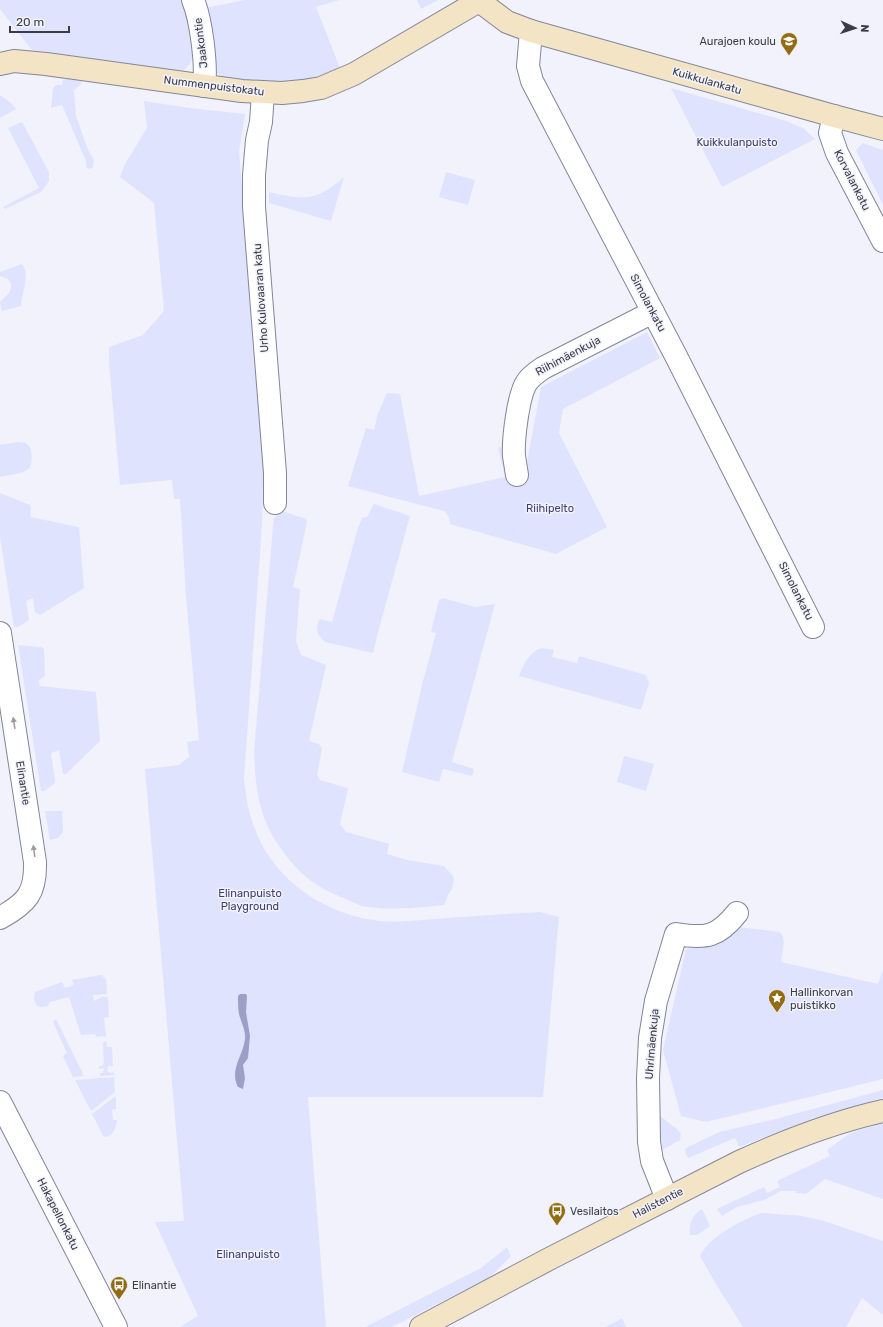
<svg xmlns="http://www.w3.org/2000/svg" width="883" height="1327" font-family="Rubik,sans-serif">
<rect width="100%" height="100%" fill="#f1f2fb"/>
<!-- green -->
<g fill="#e0e3fe">
<polygon points="0,0 185,0 189,7 193,57 189,65 183,71 32,50 0,9"/>
<path d="M 245,0 L 339,0 L 316,7 L 340,68 C 333,71 326,74 319,76 C 288,85 255,82 223,77 L 217,73 L 214,70 L 205,8 Z"/>
<polygon points="417,0 438,0 421,9"/>
<polygon points="67,79 82,81 81,84 74,90 76,116 88,150 94,160 93,167 90,169 86,167 86,161 62,105 51,108 53,89 56,85 62,85 63,80"/>
<polygon points="671,88 786,121 803,128 815,139 722,187"/>
<polygon points="0,95 11,103 16,109 0,118"/>
<path d="M 144,101 L 190,108 L 245,114 L 239,152 L 264,444 L 262,524 L 244,779 C 246,796 248,812 255,829 C 274,881 326,915 380,921 C 398,923 418,920 437,919 C 471,916 505,914 540,912 L 559,917 L 543,1097 L 308,1097 L 326,1327 L 180,1327 L 198,1316 L 155,1222 L 184,1221 L 145,769 L 179,765 L 189,757 L 187,742 L 199,740 L 186,597 L 180,499 L 174,499 L 172,480 L 120,485 L 109,363 L 109,347 L 143,335 L 164,311 L 154,203 L 120,177 L 125,164 L 147,128 Z"/>
<polygon points="22,122 49,172 49,181 41,192 5,209 3,207 39,188 8,128"/>
<polygon points="863,143 883,150 883,205 856,150"/>
<polygon points="446,172 475,180 468,205 439,197"/>
<path d="M 344,177 L 331,221 L 269,203 L 269,192 C 303,200 317,202 344,177 Z"/>
<path d="M 22,264 C 31,275 21,294 21,306 L 2,311 L 0,302 C 7,295 16,289 8,279 L 0,276 L 0,272 Z"/>
<polygon points="647,332 660,358 563,409 559,433 607,527 556,554 450,524 449,517 444,511 348,486 366,428 374,430 378,413 387,393 400,394 419,496 505,477 498,447 504,448 525,473 541,387"/>
<path d="M 18,442 C 22,443 25,442 27,444 C 33,449 34,466 27,470 C 20,474 8,475 0,477 L 0,445 Z"/>
<polygon points="0,493 30,505 31,509 30,517 79,527 84,588 40,615 35,612 33,598 26,601 29,620 18,627 14,627 0,537"/>
<polygon points="374,504 410,516 377,636 373,653 325,642 318,634 317,628 319,619 332,622 358,528 362,518 367,517"/>
<path d="M 282,511 L 306,519 L 307,522 L 293,587 L 300,589 L 296,641 L 301,655 L 326,665 L 309,741 L 319,744 L 322,749 L 317,775 L 320,780 L 347,788 L 348,789 L 340,824 L 346,832 L 389,844 L 387,854 L 407,860 L 444,866 L 453,876 L 454,880 L 452,889 L 448,895 L 444,905 C 419,908 388,911 362,906 C 358,905 353,902 348,900 C 336,895 324,890 313,882 C 297,872 277,846 269,829 C 257,805 255,777 254,752 L 273,525 L 274,518 Z"/>
<polygon points="443,598 475,607 495,604 452,762 474,769 472,776 443,769 439,782 402,772 423,681 436,633 431,632 439,600"/>
<polygon points="18,645 41,647 44,649 45,676 39,680 40,686 96,692 100,741 66,774 63,774 59,750 51,753 55,780 54,784 44,791 41,791"/>
<path d="M 542,648 L 554,650 L 552,657 L 577,663 L 579,656 L 646,675 L 649,683 L 641,710 L 519,676 C 524,663 529,652 542,648 Z"/>
<polygon points="624,756 654,764 646,791 617,782"/>
<polygon points="45,811 62,811 63,832 58,838 50,840"/>
<path d="M 738,927 L 780,932 C 787,940 782,952 781,962 L 878,984 L 883,970 L 883,1079 L 706,1122 L 681,1116 L 663,1050 L 686,949 L 707,944 Z"/>
<polygon points="101,975 106,979 107,994 93,995 94,1001 102,997 108,997 109,1017 104,1018 106,1037 102,1036 96,1037 95,1034 81,1035 69,997 50,1002 48,1006 41,1007 37,1006 34,1000 35,992 62,982 65,988 74,985 72,980"/>
<polygon points="56,1019 84,1076 73,1077 63,1056 67,1053 53,1022"/>
<polygon points="106,1041 107,1047 112,1047 113,1066 108,1066 107,1071 111,1073 113,1072 114,1075 100,1076 100,1073 103,1073 104,1070 103,1068 99,1069 99,1066 102,1066 104,1063 103,1043"/>
<polygon points="114,1077 115,1092 91,1111 75,1080"/>
<polygon points="883,1090 883,1098 814,1118 739,1147 735,1138 688,1158 685,1152 686,1148 719,1132 772,1120"/>
<path d="M 116,1096 L 116,1109 L 112,1110 L 113,1120 L 117,1120 C 116,1128 113,1137 104,1137 L 92,1114 Z"/>
<polygon points="655,1112 677,1129 681,1134 680,1140 660,1151"/>
<polygon points="883,1123 883,1199 825,1179 806,1194 796,1193 795,1191 781,1191 764,1200 737,1207 722,1216 717,1209 764,1187 767,1193 780,1187 777,1181 830,1156 827,1150 850,1133"/>
<path d="M 702,1209 L 710,1226 L 697,1235 L 690,1235 C 689,1224 692,1215 702,1209 Z"/>
<path d="M 761,1213 L 802,1216 L 824,1221 L 883,1241 L 883,1315 L 862,1298 L 846,1327 L 743,1327 L 717,1286 L 700,1256 C 709,1237 741,1220 761,1213 Z"/>
<polygon points="507,1247 511,1256 490,1277 392,1327 365,1327 481,1268"/>
<polygon points="622,1318 626,1327 605,1327 621,1319"/>
</g>
<!-- water -->
<path fill="#9c9fc6" d="M 240,994 L 246,994 L 247,996 L 246,1012 L 250,1036 L 248,1058 L 243,1065 L 245,1078 L 243,1089 L 238,1087 C 229,1070 243,1056 245,1039 C 246,1031 241,1022 239,1014 C 238,1009 238,1002 238,996 Z"/>
<g fill="none" stroke-linecap="round" stroke-linejoin="round">
<defs>
<g id="street">
<path d="M 193,0 C 201,19 207,65 204,86"/>
<polyline points="531,31 528,66 532,81 676,356 813,627"/>
<polyline points="263,93 261,122 257,140 254,175 254,207 275,473 275,503"/>
<polyline points="834,116 830,133 837,153 883,241"/>
<path d="M 517,475 C 516,469 515,462 514,456 C 513,440 518,395 527,382 C 531,376 537,372 543,368 L 653,312"/>
<path d="M 0,633 L 35,862 C 36,893 27,903 0,918"/>
<polyline points="0,1102 116,1327"/>
<path d="M 667,1199 L 652,1161 L 649,1142 L 648,1078 L 650,1038 L 656,1001 L 676,934 C 706,939 718,937 737,913"/>
</g>
<g id="secondary">
<polyline points="0,64 14,61 46,64 242,91 282,93 303,91 321,88 354,74 479,1 507,22 531,31 834,116 883,129"/>
<path d="M 421,1327 L 549,1259 L 739,1162 C 785,1141 834,1122 883,1111"/>
</g>
</defs>
<!-- street casing -->
<use href="#street" stroke="#838599" stroke-width="24"/>
<!-- secondary casing -->
<use href="#secondary" stroke="#838599" stroke-width="24"/>
<!-- street -->
<use href="#street" stroke="#fff" stroke-width="22"/>
<!-- secondary -->
<use href="#secondary" stroke="#f2e4c5" stroke-width="22"/>
</g>
<!-- one-way arrows -->
<defs><path id="oneway-solid" d="M-6-.8H1V-3.2L6.5 0L1 3.2V.8H-6Z"/></defs>
<g fill="#9d9ea2">
<use href="#oneway-solid" transform="translate(14 723) rotate(-99)"/>
<use href="#oneway-solid" transform="translate(34 851) rotate(-98)"/>
</g>
<!-- icons -->
<defs>
<symbol id="school-pin" viewBox="-11 -11 22 30"><path d="M0 17L-7.5 6A9.5 9.5 0 1 1 7.5 6Z" fill="#916c12" stroke="#f1f2fb"/><path d="M0-5L7-2L0 1L-7-2ZM-4 1L0 2.5L4 1V4Q0 6-4 4Z" fill="#fff"/></symbol>
<symbol id="sight-pin" viewBox="-11 -11 22 30"><path d="M0 17L-7.5 6A9.5 9.5 0 1 1 7.5 6Z" fill="#916c12" stroke="#f1f2fb"/><path d="M0-6L1.8-2.2L6-1.7L2.9 1.2L3.7 5.4L0 3.3L-3.7 5.4L-2.9 1.2L-6-1.7L-1.8-2.2Z" fill="#fff"/></symbol>
<symbol id="bus-pin" viewBox="-11 -11 22 30"><path d="M0 17L-7.5 6A9.5 9.5 0 1 1 7.5 6Z" fill="#916c12" stroke="#f1f2fb"/><path d="M-5-6H5V4H4V6H2V4H-2V6H-4V4H-5ZM-3.5-4V0h7V-4ZM-3.5 1.2v1.5H-2V1.2ZM2 1.2v1.5H3.5V1.2Z" fill="#fff"/></symbol>
</defs>
<g fill-rule="evenodd">
<use href="#school-pin" x="779" y="31" width="20" height="27"/>
<use href="#sight-pin" x="767" y="988" width="20" height="27"/>
<use href="#bus-pin" x="547" y="1201" width="20" height="27"/>
<use href="#bus-pin" x="109" y="1275" width="20" height="27"/>
</g>
<g text-anchor="middle" dominant-baseline="central" stroke-width="3" stroke-linejoin="round" paint-order="stroke">
<!-- poi labels -->
<g font-size="11" fill="#3b3c45" stroke="#f1f2fb" text-anchor="start">
<text x="776" y="41" text-anchor="end">Aurajoen koulu</text>
<text x="790" y="992">Hallinkorvan<tspan x="790" dy="13">puistikko</tspan></text>
<text x="570" y="1211">Vesilaitos</text>
<text x="132" y="1285">Elinantie</text>
</g>
<!-- street labels -->
<g font-size="11" fill="#3b3c45" stroke="#f1f2fb">
<text transform="translate(201 43) rotate(-97)">Jaakontie</text>
<text transform="translate(707 81) rotate(16)">Kuikkulankatu</text>
<text transform="translate(214 86) rotate(7)">Nummenpuistokatu</text>
<text transform="translate(852 180) rotate(63)">Korvalankatu</text>
<text transform="translate(261 298) rotate(-94)">Urho Kulovaaran katu</text>
<text transform="translate(648 303) rotate(62)">Simolankatu</text>
<text transform="translate(568 356) rotate(-28)">Riihimäenkuja</text>
<text transform="translate(796 591) rotate(63)">Simolankatu</text>
<text transform="translate(23 783) rotate(81)">Elinantie</text>
<text transform="translate(652 1044) rotate(-85)">Uhrimäenkuja</text>
<text transform="translate(658 1203) rotate(-27)">Halistentie</text>
<text transform="translate(58 1214) rotate(63)">Hakapellonkatu</text>
</g>
<!-- park labels -->
<g font-size="11" fill="#3e3f73" stroke="#f1f2fb">
<text x="737" y="142">Kuikkulanpuisto</text>
<text x="550" y="508">Riihipelto</text>
<text x="250" y="893">Elinanpuisto<tspan x="250" dy="13">Playground</tspan></text>
<text x="248" y="1254">Elinanpuisto</text>
</g>
</g>
<!-- north arrow -->
<g transform="translate(855 28) rotate(93)" stroke="#f1f2fb" stroke-width="3" paint-order="stroke">
<path d="M0-3L7 15L0 10L-7 15Z" fill="#3b3c45"/>
<text y="-6" font-size="11" font-weight="bold" text-anchor="middle" fill="#3b3c45">N</text>
</g>
<!-- scale -->
<path d="M10 26v6h59v-6" fill="none" stroke="#3b3c45" stroke-width="2"/>
<text x="16" y="26" font-size="12" fill="#3b3c45" stroke="#f1f2fb" stroke-width="3" paint-order="stroke">20 m</text>
</svg>
